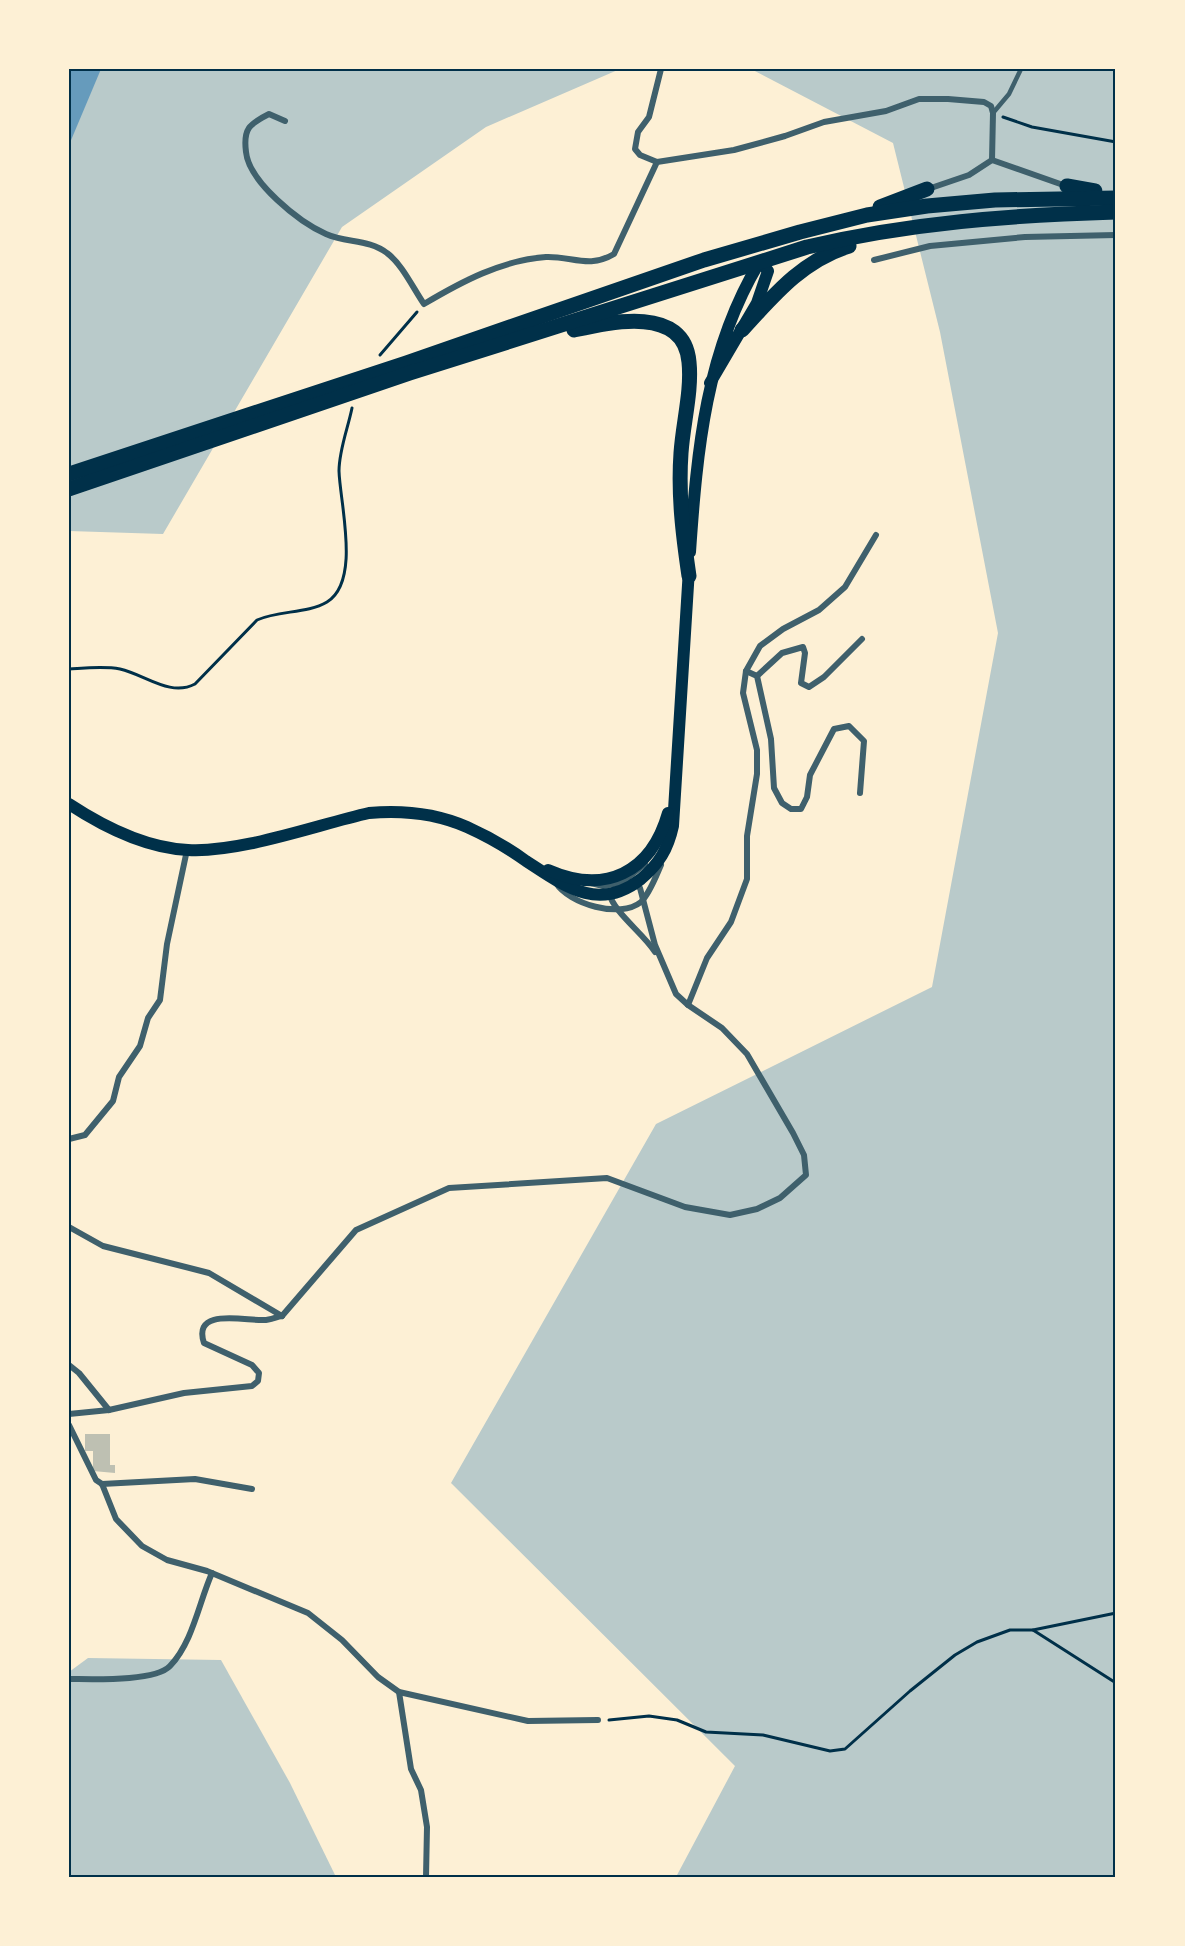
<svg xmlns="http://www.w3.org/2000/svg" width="1185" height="1946" font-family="Jost,sans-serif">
<rect width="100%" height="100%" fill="#fdf0d5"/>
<!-- green -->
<g fill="#b9caca">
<polygon points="69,69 620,69 486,127 342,227 163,534 69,531"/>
<polygon points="751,69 1116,69 1116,1877 676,1877 735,1766 451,1483 656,1124 932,987 998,633 940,332 893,143"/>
<polygon points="88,1658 221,1660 290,1783 336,1877 69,1877 69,1672"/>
</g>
<!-- water -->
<polygon fill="#669bbc" points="69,69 101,69 69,145"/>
<!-- building -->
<polygon fill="#bec0b2" points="85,1434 110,1434 110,1465 115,1465 115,1473 93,1471 93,1451 85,1451"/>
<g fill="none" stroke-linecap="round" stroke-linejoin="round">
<!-- path -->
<g stroke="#003049" stroke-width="3">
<polyline points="1003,117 1032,127 1116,142"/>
<polyline points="380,355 417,312"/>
<path d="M 69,669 C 86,668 104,666 120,669 C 146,675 170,697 195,684 L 257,620 C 279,610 307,614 327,602 C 361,581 340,504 339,471 C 339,450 348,428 352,408"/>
<polyline points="1033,1630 1116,1683"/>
<polyline points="609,1720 649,1716 677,1720 706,1732 763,1735 830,1751 845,1749 910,1691 955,1655 977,1642 1010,1630 1033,1630 1116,1613"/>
</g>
<!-- service -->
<polyline stroke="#3f606c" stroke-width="4.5" points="993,113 1009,94 1021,69"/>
<!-- minor -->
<g stroke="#3f606c" stroke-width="6">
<path d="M 285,121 L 269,114 C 249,124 243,129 246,152 C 249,182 299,222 326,234 C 346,243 369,239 387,253 C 402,264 413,288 424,304 C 461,282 502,260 546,257 C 572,256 589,269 614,254 L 657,162 L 734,150 L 785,136 L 824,122 L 886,111 L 919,99 L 948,99 L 984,102 L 991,106 L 993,113 L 992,160"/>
<polyline points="992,160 1066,186"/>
<polyline points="657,162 640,155 635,149 638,132 649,117 661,69"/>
<polyline points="928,189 969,175 992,160"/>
<polyline points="874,260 930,246 1025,237 1116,235"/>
<polyline points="746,671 757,676 771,739 774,788 782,803 791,809 801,809 807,797 810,775 834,729 849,726 864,741 860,793"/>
<polyline points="757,676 782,653 803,647 805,653 801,683 809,687 824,677 862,639"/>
<polyline points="625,880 645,864"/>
<path d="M 556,883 C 569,904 620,919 641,902 C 650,893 656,876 661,865"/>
<path d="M 609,893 C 614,913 643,933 655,952"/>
<polyline points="688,1005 707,958 731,922 747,879 747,836 757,774 757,750 743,693 746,671 760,646 783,629 819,610 845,587 876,535"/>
<polyline points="69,1139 85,1135 113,1101 119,1077 140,1046 148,1018 160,1000 167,944 187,850"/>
<polyline points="69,1227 103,1246 209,1273 282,1316"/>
<polyline points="282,1316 356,1230 449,1188 607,1178 685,1207 730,1215 757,1209 780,1198 806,1175 804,1155 793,1133 747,1054 722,1028 688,1005 676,994 655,945 640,888 629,881 603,886 591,883"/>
<polyline points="69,1365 79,1373 109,1410"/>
<path d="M 69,1414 L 109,1410 L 184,1393 L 252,1386 L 258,1381 L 259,1373 L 252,1365 L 204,1343 C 192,1307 245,1321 264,1320 C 270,1320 276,1317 282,1316"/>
<polyline points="69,1425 96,1480 102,1484 116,1519 142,1546 167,1560 207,1571 308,1613 342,1640 378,1677 399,1692 528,1721 598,1720"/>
<polyline points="102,1484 195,1479 252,1489"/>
<path d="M 69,1679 C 91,1679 155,1682 170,1666 C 193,1642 199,1602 212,1573"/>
<polyline points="399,1692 411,1769 421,1790 427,1827 426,1877"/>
</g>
<!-- secondary -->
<g stroke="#003049" stroke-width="12">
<path d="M 690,552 C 697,450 706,350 760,261 L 768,271 L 757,303 L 710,383"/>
<path d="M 69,804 C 104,827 145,848 188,850 C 240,853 316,825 369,813 C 403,810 435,813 467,827 C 487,836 508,848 526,861 C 563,885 598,913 641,879 C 659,864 668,849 673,826 L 689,569"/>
<path d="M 548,870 C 605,895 651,873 668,813"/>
</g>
<!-- primary -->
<g stroke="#003049" stroke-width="15">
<polyline points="1067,186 1095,191"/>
<polyline points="880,207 927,189"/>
<path d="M 574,330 C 610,322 684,305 689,362 C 692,391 683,423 681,453 C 678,495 683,535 689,576"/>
<path d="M 742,330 C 774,295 802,261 849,246"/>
<polyline points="69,474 406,363 704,260 800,232 867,215 927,206 995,200 1116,198"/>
<path d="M 69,489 L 410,373 L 807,247 C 909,223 1012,215 1116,212"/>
</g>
</g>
<!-- border -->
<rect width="1185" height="1946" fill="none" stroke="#fdf0d5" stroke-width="141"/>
<rect x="70" y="70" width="1044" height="1806" fill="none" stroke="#003049" stroke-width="2"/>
</svg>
